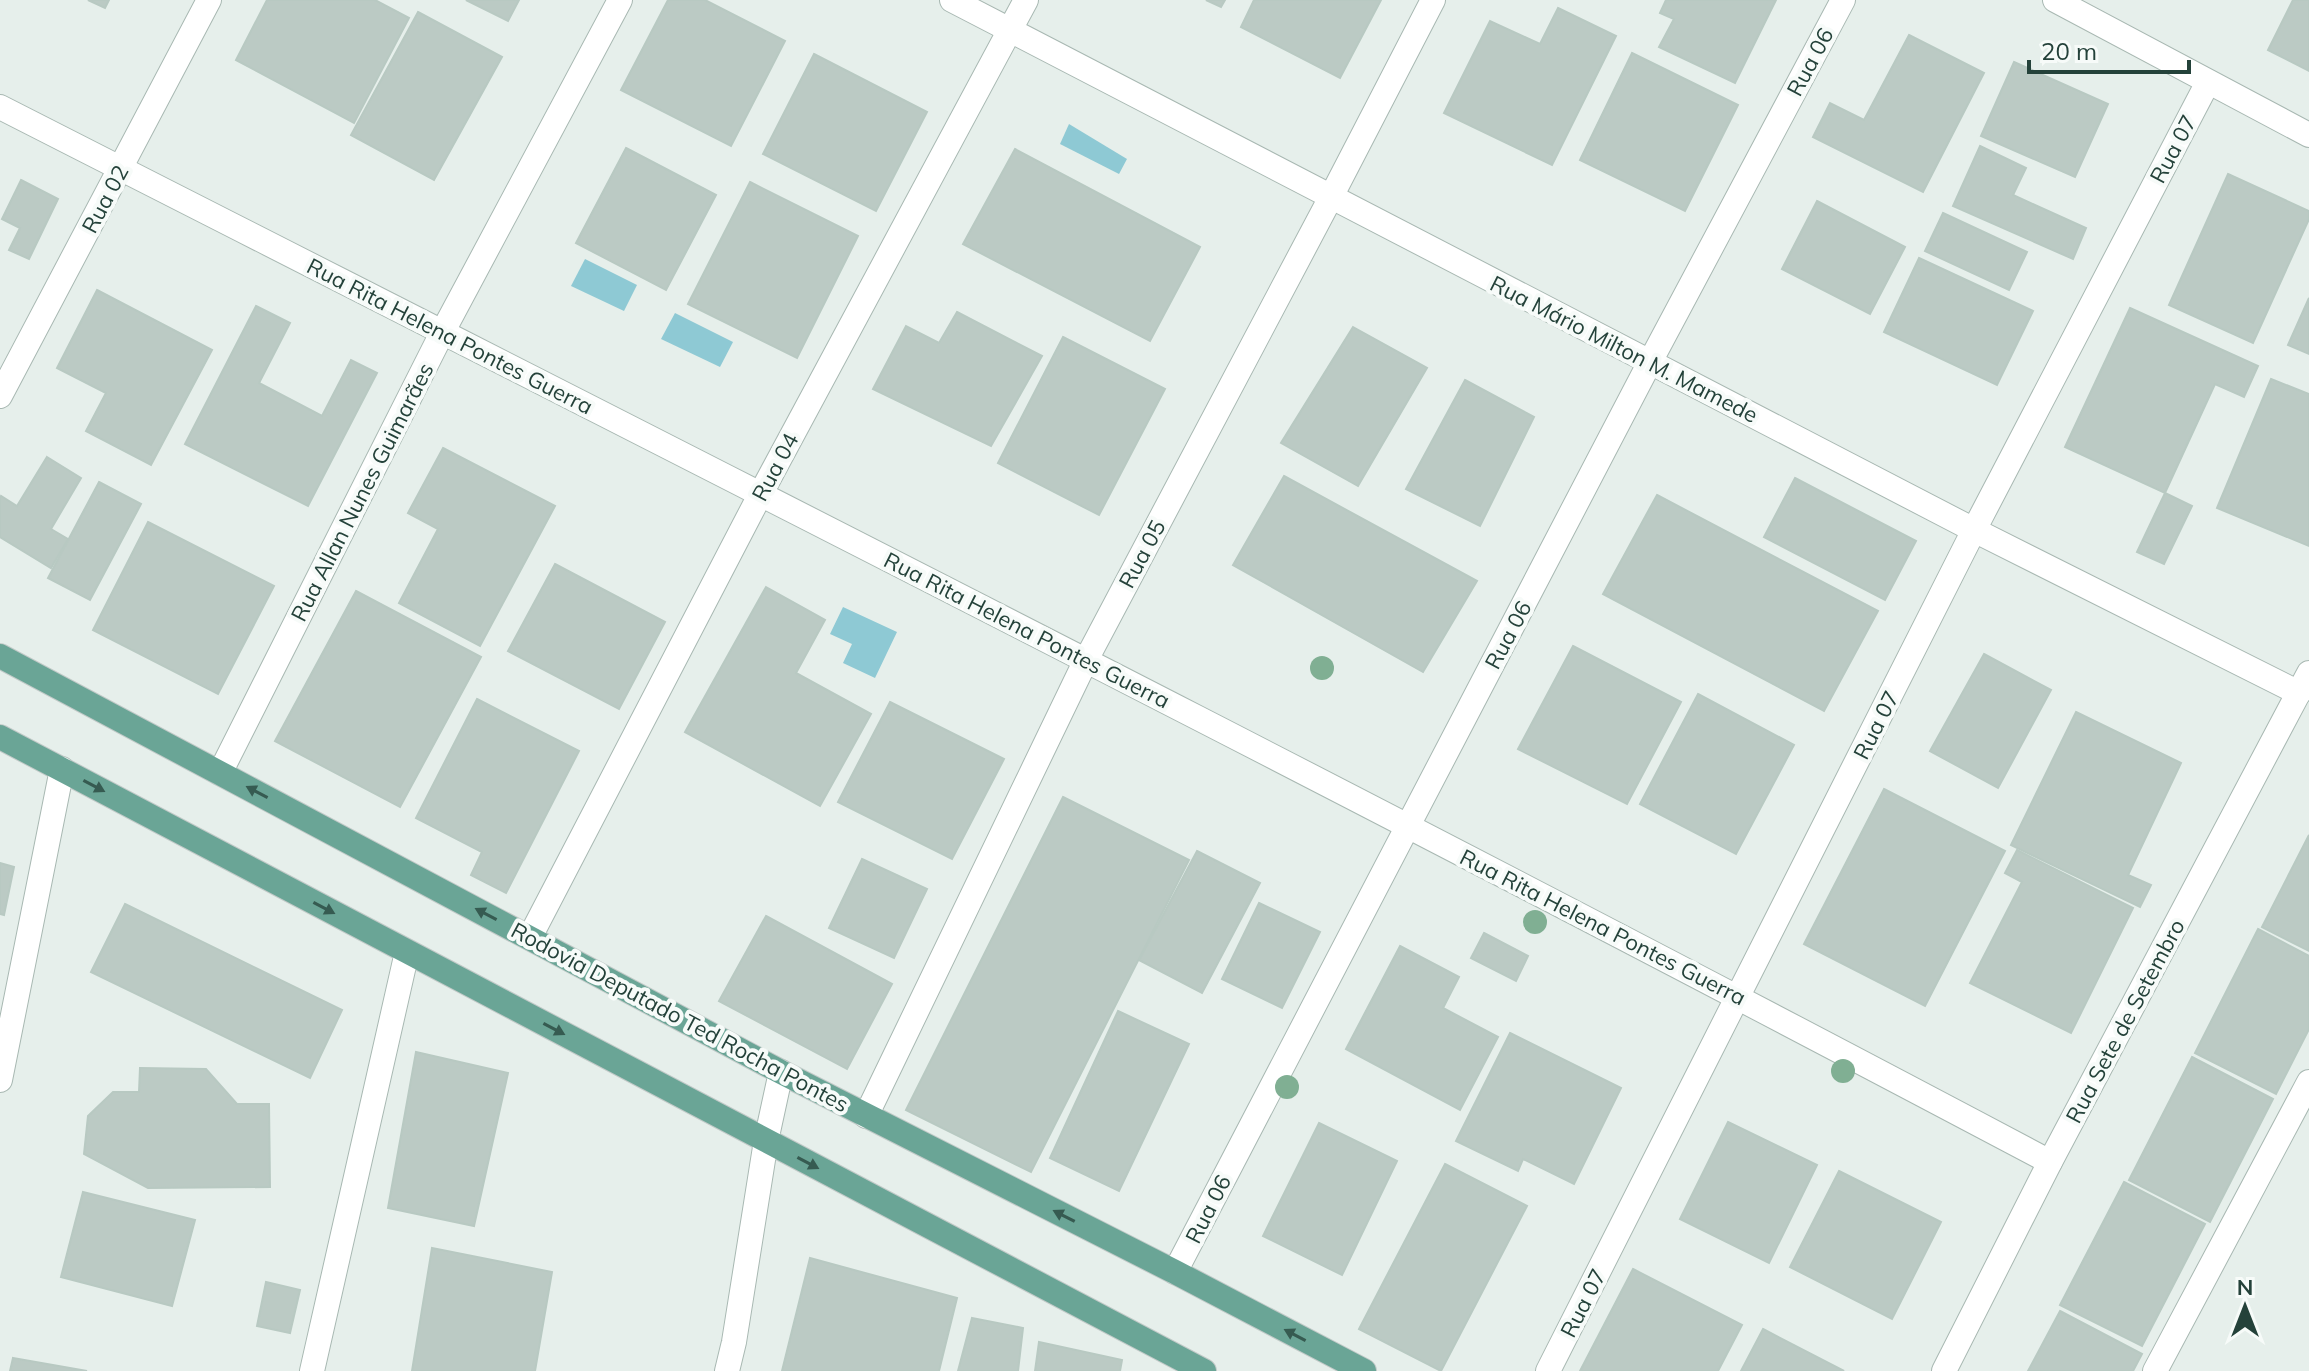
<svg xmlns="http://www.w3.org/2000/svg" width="2309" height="1371" font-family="Mulish,sans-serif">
<rect width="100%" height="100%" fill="#e6efeb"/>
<!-- water -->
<g fill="#8ec9d4">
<polygon points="1069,124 1127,159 1119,174 1060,144"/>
<polygon points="585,259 637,285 624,311 571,286"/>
<polygon points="675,313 733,342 720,367 661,339"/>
<polygon points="843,607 897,632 875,678 843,663 852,644 830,634"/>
</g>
<!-- building -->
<g fill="#bbcac4" stroke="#b8c9c2" stroke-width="2">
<polygon points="88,0 109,0 105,8"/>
<polygon points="267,0 375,0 409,18 354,123 236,60"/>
<polygon points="466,0 519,0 508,21"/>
<polygon points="668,0 705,0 785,41 731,146 621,90"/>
<polygon points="1206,0 1225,0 1221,7"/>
<polygon points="1254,0 1381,0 1340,78 1241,27"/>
<polygon points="1666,0 1776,0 1735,83 1659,47 1674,19 1660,13"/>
<polygon points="2293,0 2309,0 2309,71 2268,50"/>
<polygon points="1558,8 1616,36 1552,165 1444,113 1490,21 1540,44"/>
<polygon points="418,12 502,57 434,180 351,135"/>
<polygon points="1909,35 1984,73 1923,192 1813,137 1830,103 1864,120"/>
<polygon points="1632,53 1738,105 1685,211 1580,160"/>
<polygon points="814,54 927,112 876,211 763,154"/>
<polygon points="2014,62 2108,104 2075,177 1981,136"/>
<polygon points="1980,146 2026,168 2013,195 2086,228 2073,259 1953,206"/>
<polygon points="626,148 716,195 666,290 576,243"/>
<polygon points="1015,149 1200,247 1150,341 963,244"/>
<polygon points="2228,174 2309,211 2309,219 2253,343 2169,305"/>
<polygon points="21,180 58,199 29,259 9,250 20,228 2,219"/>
<polygon points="750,182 858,236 797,358 688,304"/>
<polygon points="1817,201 1905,247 1870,314 1782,269"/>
<polygon points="1943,213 2027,252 2009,290 1925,251"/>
<polygon points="1919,258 2033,311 1997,385 1884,332"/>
<polygon points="97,290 212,350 151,465 86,431 106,393 57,368"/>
<polygon points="2309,298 2309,354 2288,345"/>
<polygon points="256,306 290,323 259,383 322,416 351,360 377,373 308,506 185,444"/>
<polygon points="2130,308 2258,366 2244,397 2215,384 2165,493 2065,447"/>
<polygon points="957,312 1042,356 991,446 873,389 906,326 939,343"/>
<polygon points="1353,327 1427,368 1358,486 1281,443"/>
<polygon points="1063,337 1165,389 1099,515 998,463"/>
<polygon points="2271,379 2309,394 2309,546 2217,508"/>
<polygon points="1465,380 1534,417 1480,526 1406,489"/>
<polygon points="443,448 555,506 480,646 399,603 438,529 408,513"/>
<polygon points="47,457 81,478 51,529 68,539 51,568 0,537 0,498 1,496 17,506"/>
<polygon points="1284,476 1477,581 1423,672 1233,565"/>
<polygon points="1795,478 1916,541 1885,600 1764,537"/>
<polygon points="99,482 141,504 90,600 48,578"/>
<polygon points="2165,493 2192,506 2164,564 2137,552"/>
<polygon points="1657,495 1878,611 1824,711 1603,594"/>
<polygon points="148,522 274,586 218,694 93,630"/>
<polygon points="555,564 665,622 619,709 508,651"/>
<polygon points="766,587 825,620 796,673 871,714 820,806 685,732"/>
<polygon points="356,591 481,657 400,807 275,741"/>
<polygon points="1573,646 1681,702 1627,804 1518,749"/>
<polygon points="1984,654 2051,690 1998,788 1930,751"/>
<polygon points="1698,694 1794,745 1736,854 1640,804"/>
<polygon points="477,699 579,751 506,893 471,875 482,852 416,818"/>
<polygon points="890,702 1004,759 952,859 838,802"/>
<polygon points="2076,712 2181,763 2128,875 2151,885 2140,907 2011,845"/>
<polygon points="1884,789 2005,851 1925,1006 1804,944"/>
<polygon points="1063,797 1189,860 1031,1172 906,1110"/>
<polygon points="2309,835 2309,951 2262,927"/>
<polygon points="2017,850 2133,908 2071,1033 1970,983 2022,882 2005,873"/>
<polygon points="1197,851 1260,883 1202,993 1139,960"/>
<polygon points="862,859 927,889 894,958 829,928"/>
<polygon points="0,863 14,867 4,915 0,914"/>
<polygon points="1259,903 1320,932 1282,1008 1222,979"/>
<polygon points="125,904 342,1010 310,1078 91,972"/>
<polygon points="766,916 892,984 847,1069 719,1001"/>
<polygon points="2258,929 2309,956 2309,1029 2276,1094 2195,1053"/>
<polygon points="1484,933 1528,956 1516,981 1471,958"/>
<polygon points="1400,946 1459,977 1443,1008 1498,1037 1460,1110 1346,1049"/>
<polygon points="1118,1011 1189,1044 1119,1191 1050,1158"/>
<polygon points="1510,1033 1621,1088 1574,1184 1523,1159 1518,1171 1456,1141"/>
<polygon points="416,1052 508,1073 474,1226 388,1208"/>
<polygon points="2192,1057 2273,1099 2210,1222 2129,1180"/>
<polygon points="140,1068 206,1069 237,1104 269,1104 270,1187 148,1188 84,1154 88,1116 113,1092 139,1092"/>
<polygon points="1728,1122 1817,1165 1769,1263 1680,1219"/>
<polygon points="1319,1123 1397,1161 1342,1275 1263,1236"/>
<polygon points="1445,1164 1527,1206 1441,1371 1359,1329"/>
<polygon points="1839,1171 1941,1222 1892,1319 1790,1267"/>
<polygon points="2124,1182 2205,1224 2142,1346 2060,1305"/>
<polygon points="83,1192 195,1220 172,1306 61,1277"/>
<polygon points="432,1248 552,1272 535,1371 412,1371"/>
<polygon points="810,1258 957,1298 939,1371 782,1371"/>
<polygon points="1633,1269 1742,1325 1718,1371 1580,1371"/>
<polygon points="266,1282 300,1290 290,1333 257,1326"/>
<polygon points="2060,1311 2142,1354 2133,1371 2028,1371"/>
<polygon points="972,1318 1023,1328 1018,1371 958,1371"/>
<polygon points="1763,1329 1844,1371 1741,1371"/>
<polygon points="1039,1342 1122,1360 1120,1371 1035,1371"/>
<polygon points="13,1358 87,1371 10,1371"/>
</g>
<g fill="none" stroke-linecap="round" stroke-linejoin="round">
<defs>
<g id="minor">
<polyline points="952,0 1974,530 2299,693"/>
<polyline points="2055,0 2309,135"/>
<path d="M 0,107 C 685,456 1371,802 2050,1162"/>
<polyline points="0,396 209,0"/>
<polyline points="220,773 442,333 620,0"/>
<polyline points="530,937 760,495 1026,0"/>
<polyline points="0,1080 62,769"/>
<polyline points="866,1116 1086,660 1331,197 1433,0"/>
<polyline points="1175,1272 1650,362 1843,0"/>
<polyline points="312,1371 407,952"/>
<polyline points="727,1371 734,1342 766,1141 781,1072"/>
<polyline points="1548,1371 1974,530 2208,82"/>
<polyline points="1944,1371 2050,1162 2309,673"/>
<polyline points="2155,1371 2309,1082"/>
</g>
<g id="major">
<polyline points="0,656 781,1072 1175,1272 1364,1371"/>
<polyline points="0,737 1204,1371"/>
</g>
</defs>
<!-- minor casing -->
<use href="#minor" stroke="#a8b8b2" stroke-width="26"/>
<!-- major casing -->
<use href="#major" stroke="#c2cac8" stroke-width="26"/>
<!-- minor -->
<use href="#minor" stroke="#fff" stroke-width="24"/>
<!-- major -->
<use href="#major" stroke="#6aa596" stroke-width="24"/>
</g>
<!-- trees -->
<g fill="#80af93">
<circle cx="1322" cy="668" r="12"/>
<circle cx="1535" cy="922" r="12"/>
<circle cx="1843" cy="1071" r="12"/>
<circle cx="1287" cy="1087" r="12"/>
</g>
<!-- one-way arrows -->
<defs><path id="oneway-solid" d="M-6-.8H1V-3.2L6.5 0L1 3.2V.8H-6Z" transform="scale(2)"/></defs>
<g fill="#365b51">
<use href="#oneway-solid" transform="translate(94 786) rotate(28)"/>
<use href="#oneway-solid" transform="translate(257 792) rotate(-152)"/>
<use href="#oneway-solid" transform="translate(324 908) rotate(28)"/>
<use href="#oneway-solid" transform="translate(486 914) rotate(-152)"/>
<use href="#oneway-solid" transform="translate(554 1029) rotate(28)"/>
<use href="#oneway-solid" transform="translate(808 1163) rotate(28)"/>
<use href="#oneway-solid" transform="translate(1064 1216) rotate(-153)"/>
<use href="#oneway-solid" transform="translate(1295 1335) rotate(-152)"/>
</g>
<g text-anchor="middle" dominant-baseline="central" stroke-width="8" stroke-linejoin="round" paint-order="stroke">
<!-- street labels -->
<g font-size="22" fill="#24423a" stroke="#f7fbf9">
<text transform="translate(1810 62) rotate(-62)">Rua 06</text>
<text transform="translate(2173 149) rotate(-62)">Rua 07</text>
<text transform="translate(105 199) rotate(-62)">Rua 02</text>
<text transform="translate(450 336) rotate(27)">Rua Rita Helena Pontes Guerra</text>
<text transform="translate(1624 349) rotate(27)">Rua Mário Milton M. Mamede</text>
<text transform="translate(775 467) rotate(-62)">Rua 04</text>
<text transform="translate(362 492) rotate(-63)">Rua Allan Nunes Guimarães</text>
<text transform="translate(1142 554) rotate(-62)">Rua 05</text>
<text transform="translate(1027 630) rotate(27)">Rua Rita Helena Pontes Guerra</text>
<text transform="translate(1508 635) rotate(-62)">Rua 06</text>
<text transform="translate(1876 725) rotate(-63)">Rua 07</text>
<text transform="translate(1603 927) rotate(27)">Rua Rita Helena Pontes Guerra</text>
<text transform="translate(680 1017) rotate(28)">Rodovia Deputado Ted Rocha Pontes</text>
<text transform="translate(2125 1021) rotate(-62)">Rua Sete de Setembro</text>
<text transform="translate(1208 1209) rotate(-63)">Rua 06</text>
<text transform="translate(1583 1303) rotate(-63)">Rua 07</text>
</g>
</g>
<!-- north arrow -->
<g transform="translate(2245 1307)" stroke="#f7fbf9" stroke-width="6" paint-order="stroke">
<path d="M0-6L14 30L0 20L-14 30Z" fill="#24423a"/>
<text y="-12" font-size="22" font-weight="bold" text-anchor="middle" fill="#24423a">N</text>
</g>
<!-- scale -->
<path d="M2029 60v12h160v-12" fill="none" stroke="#24423a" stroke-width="4"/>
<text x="2041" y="60" font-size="24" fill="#24423a" stroke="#f7fbf9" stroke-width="6" paint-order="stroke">20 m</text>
</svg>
